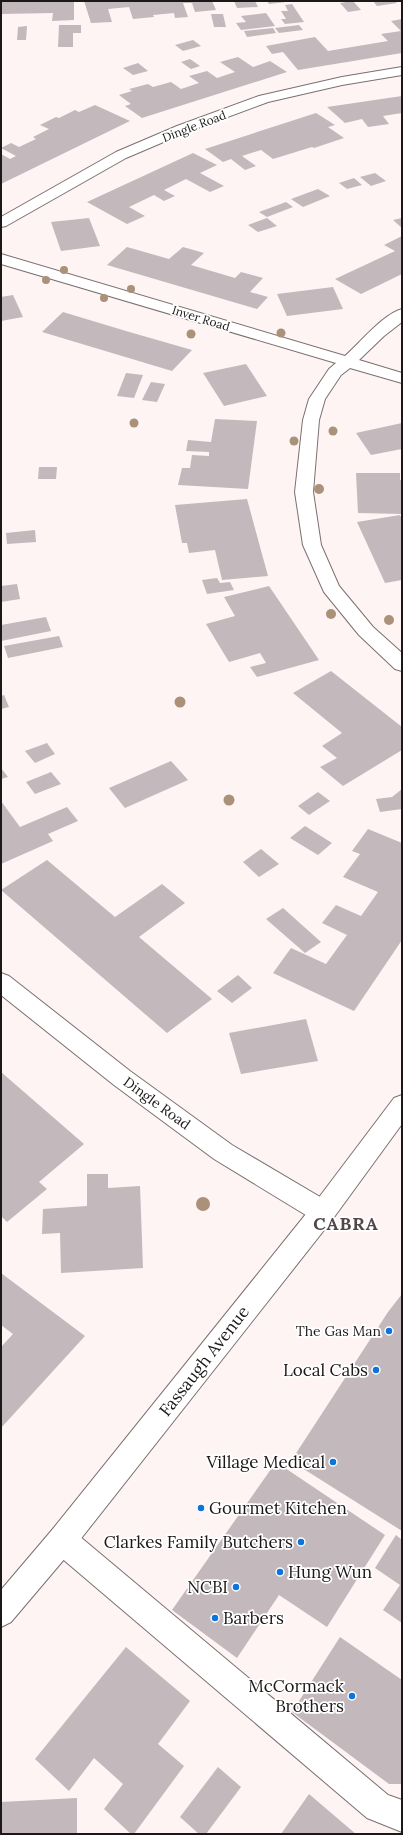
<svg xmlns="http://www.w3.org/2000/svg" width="403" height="1835" font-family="Lora,serif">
<rect width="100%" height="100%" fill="#fef4f4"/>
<!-- building -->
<g fill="#c3b8bc">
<polygon points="1,1 74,1 74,20 52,21 53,13 1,14"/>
<polygon points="84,1 212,1 216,10 195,12 192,3 183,3 188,17 175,18 174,13 153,15 154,17 133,19 129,7 108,9 112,22 91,23"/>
<polygon points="234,1 255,1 258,7 237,8"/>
<polygon points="267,1 286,1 286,2 269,4"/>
<polygon points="353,1 361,10 348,12 340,3"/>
<polygon points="373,1 395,1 397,3 377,6"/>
<polygon points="292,4 304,22 285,24 281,19 286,19 281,11 288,11 285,5"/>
<polygon points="266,13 275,26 241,30 236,23 246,22 241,16"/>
<polygon points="211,14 223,14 226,27 214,27"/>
<polygon points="402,19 402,53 298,70 283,52 272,54 266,46 315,37 328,51 388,41 381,34 401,31 391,21"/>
<polygon points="59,25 81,25 81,33 73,33 73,47 58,47"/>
<polygon points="299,25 303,30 279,33 275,28"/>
<polygon points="27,26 26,40 17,40 18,27"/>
<polygon points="273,28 276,33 247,37 244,31"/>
<polygon points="193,40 201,46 183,51 175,45"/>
<polygon points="238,57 253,67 270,61 287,72 142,118 125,106 131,104 119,95 132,91 129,89 148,84 153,87 171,82 181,89 199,83 189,76 207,71 217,78 235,72 220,62"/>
<polygon points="190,59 200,66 191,69 181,62"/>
<polygon points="138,63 148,71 133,75 123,68"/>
<polygon points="402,96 402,113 383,116 389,124 368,127 362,119 345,123 327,107"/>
<polygon points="95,105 130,121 1,184 1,154 10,159 16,156 1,148 11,143 19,147 36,139 33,137 49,129 40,125 56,117 59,118 75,110 79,112"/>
<polygon points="316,113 335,125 328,127 344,138 314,148 312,147 273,159 261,150 242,156 256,166 245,170 231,159 223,162 205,149"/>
<polygon points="193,153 217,165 200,173 224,186 210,192 186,179 164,190 175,196 164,201 154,195 129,207 145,216 127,224 87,202"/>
<polygon points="375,173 386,181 371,186 360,177"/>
<polygon points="354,178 362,185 347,189 339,183"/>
<polygon points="318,189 330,196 303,207 291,199"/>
<polygon points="286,202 293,207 267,217 259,212"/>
<polygon points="89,218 100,246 61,251 51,222"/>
<polygon points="267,218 277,226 258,232 248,225"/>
<polygon points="402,218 402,228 393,220"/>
<polygon points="402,236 402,274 361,294 335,279 395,251 384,245"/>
<polygon points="127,247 169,259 183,247 204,253 191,265 235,278 241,272 263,278 250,292 268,297 257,309 107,265"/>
<polygon points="333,287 343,309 287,316 277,294"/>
<polygon points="13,295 23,317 1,321 1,297"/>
<polygon points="63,312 126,331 192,350 172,371 42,332"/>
<polygon points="246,364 267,396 224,406 203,373"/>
<polygon points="126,373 143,375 134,398 117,396"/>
<polygon points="151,382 165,384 157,402 142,400"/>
<polygon points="215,419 257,421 248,489 178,485 182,468 190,468 192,455 209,456 209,452 186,451 188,440 211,442"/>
<polygon points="402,423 402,449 371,455 356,433"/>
<polygon points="39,467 57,467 56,479 38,479"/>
<polygon points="356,473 400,473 400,480 402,480 402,514 358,513"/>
<polygon points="247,499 268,576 222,580 215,550 189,553 187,543 182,543 175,505"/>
<polygon points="400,515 402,519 402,580 385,583 357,522"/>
<polygon points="35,530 36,542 7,544 6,533"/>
<polygon points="217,578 220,583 230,582 234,590 207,594 202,580"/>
<polygon points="17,584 20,599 1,602 1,586"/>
<polygon points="269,586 319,660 257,677 250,667 266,663 260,653 229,662 206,624 235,616 224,597"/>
<polygon points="46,617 51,631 1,641 1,625"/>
<polygon points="59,636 63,647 8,658 4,646"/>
<polygon points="331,671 402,727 402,750 343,786 320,767 337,758 322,746 342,733 293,693"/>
<polygon points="4,695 9,707 1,709 1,696"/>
<polygon points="47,743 55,754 35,763 25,751"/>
<polygon points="171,761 188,780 125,808 109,788"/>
<polygon points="1,768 8,777 1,779"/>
<polygon points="51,772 61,784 35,794 26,782"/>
<polygon points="402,789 402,809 380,812 376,799 392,797"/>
<polygon points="318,792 330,801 309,815 298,806"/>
<polygon points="1,801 20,827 67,807 78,821 48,834 53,841 1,864"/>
<polygon points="305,826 332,843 318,855 290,838"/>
<polygon points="368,829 402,843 402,940 354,1011 273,973 291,948 326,964 347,935 322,923 336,905 361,916 378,892 343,877 360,854 352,851"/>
<polygon points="261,849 279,864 259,877 243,862"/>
<polygon points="47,860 115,917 162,884 185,903 139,937 212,999 167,1033 1,890"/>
<polygon points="283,908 321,942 305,953 266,919"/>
<polygon points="238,975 252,988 232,1003 217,991"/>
<polygon points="306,1019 318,1061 241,1074 229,1033"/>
<polygon points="1,1072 84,1144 39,1182 47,1189 7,1222 1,1216"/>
<polygon points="87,1174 108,1174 108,1188 140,1186 143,1268 61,1273 60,1233 42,1234 43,1209 87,1206"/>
<polygon points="1,1273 85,1336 1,1428 1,1347 13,1334 1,1325"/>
<polygon points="402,1294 402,1531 291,1461 388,1312"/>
<polygon points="276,1462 385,1535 327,1627 279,1595 237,1658 172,1610"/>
<polygon points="396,1535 402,1540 402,1623 383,1610 400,1585 375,1568"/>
<polygon points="340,1637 402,1680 402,1784 389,1784 292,1712"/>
<polygon points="126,1647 190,1701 158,1744 184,1766 134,1834 131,1834 104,1809 123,1784 94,1758 69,1791 35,1759"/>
<polygon points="218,1767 241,1787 206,1834 199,1834 180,1817"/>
<polygon points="309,1794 350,1829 356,1834 281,1834"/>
<polygon points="77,1798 77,1834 1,1834 1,1802"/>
</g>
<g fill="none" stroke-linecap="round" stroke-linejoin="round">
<defs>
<polygon id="lane" points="62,1526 72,1530 388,1795 402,1800 402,1832 367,1818 52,1550 48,1540 52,1530"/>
<g id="street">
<polygon points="402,67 402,75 342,85 268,102 187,132 126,158 6,226 1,227 1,217 116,152 177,126 259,96 342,77"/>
<path d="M 1,254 L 345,356 C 360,343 383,314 402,309 L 402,322 L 384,336 L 359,360 L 402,373 L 402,383 L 350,368 L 341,375 L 325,399 L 319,420 L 313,492 L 321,545 L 339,586 L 373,627 L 402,653 L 402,671 L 395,669 L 359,635 L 324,592 L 303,545 L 295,492 L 303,420 L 309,399 L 329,369 L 336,363 L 1,264 Z"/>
<polygon points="1,973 9,976 130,1071 232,1145 332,1204 336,1212 332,1220 323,1223 314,1220 214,1159 114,1085 1,995"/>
</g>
<polygon id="secondary" points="402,1095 402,1124 332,1220 72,1550 11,1622 1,1627 1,1590 52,1530 314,1204 394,1098"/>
</defs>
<!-- lane casing -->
<use href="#lane" stroke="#7b7070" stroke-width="2"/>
<!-- street casing -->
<use href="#street" stroke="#7b7070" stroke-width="2"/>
<!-- secondary casing -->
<use href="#secondary" stroke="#7b7070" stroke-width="2"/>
<!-- lane -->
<use href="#lane" fill="#fff" fill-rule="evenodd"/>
<!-- street -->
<use href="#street" fill="#fff" fill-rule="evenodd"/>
<!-- secondary -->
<use href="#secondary" fill="#fff" fill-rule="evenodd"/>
</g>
<!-- trees -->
<g fill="#aa917a">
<circle cx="64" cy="270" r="4"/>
<circle cx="46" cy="280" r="4"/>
<circle cx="131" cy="289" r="4"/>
<circle cx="104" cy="298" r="4"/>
<circle cx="281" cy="333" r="4.5"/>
<circle cx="191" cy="334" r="4.5"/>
<circle cx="134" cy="423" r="4.5"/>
<circle cx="333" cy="431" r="4.5"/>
<circle cx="294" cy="441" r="4.5"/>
<circle cx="319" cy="489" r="5"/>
<circle cx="331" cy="614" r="5"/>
<circle cx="389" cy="620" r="5"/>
<circle cx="180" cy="702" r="5.5"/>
<circle cx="229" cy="800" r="5.5"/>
<circle cx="203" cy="1204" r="7"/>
</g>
<!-- markers -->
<g fill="#0c74dc" stroke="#fff" stroke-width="1.5">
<circle cx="389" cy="1331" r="4"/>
<circle cx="376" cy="1370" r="4"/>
<circle cx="333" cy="1462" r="4"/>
<circle cx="201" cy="1508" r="4"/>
<circle cx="301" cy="1542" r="4"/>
<circle cx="280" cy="1572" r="4"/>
<circle cx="236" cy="1587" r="4"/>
<circle cx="215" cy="1618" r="4"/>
<circle cx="352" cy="1696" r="4"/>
</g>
<g text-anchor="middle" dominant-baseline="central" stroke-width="3.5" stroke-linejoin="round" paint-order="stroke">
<!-- far-street labels -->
<g font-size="12" fill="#1c1818" stroke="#fff">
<text transform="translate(194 126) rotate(-21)">Dingle Road</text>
<text transform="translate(201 318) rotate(17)">Inver Road</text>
</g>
<!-- street labels -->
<g font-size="14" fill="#1c1818" stroke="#fff">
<text transform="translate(157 1103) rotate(36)">Dingle Road</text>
</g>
<!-- poi labels -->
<g font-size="14" fill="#1c1818" stroke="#fff" text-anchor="end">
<text x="381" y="1331">The Gas Man</text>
</g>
<!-- near-street labels -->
<g font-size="17" fill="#1c1818" stroke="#fff">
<text transform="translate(204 1361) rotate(-52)">Fassaugh Avenue</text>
</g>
<!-- near-poi labels -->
<g font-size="17" fill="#1c1818" stroke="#fff" text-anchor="end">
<text x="368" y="1370">Local Cabs</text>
<text x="325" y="1462">Village Medical</text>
<text x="209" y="1508" text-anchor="start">Gourmet Kitchen</text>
<text x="293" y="1542">Clarkes Family Butchers</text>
<text x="288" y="1572" text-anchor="start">Hung Wun</text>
<text x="228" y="1587">NCBI</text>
<text x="223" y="1618" text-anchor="start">Barbers</text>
<text x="344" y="1686">McCormack<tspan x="344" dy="20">Brothers</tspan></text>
</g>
<!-- district labels -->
<g font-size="18" font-weight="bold" letter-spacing="1" fill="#524748" stroke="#fff">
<text x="346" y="1223">CABRA</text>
</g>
</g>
<!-- border -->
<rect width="403" height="1835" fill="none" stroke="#1c1818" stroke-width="4"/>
</svg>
